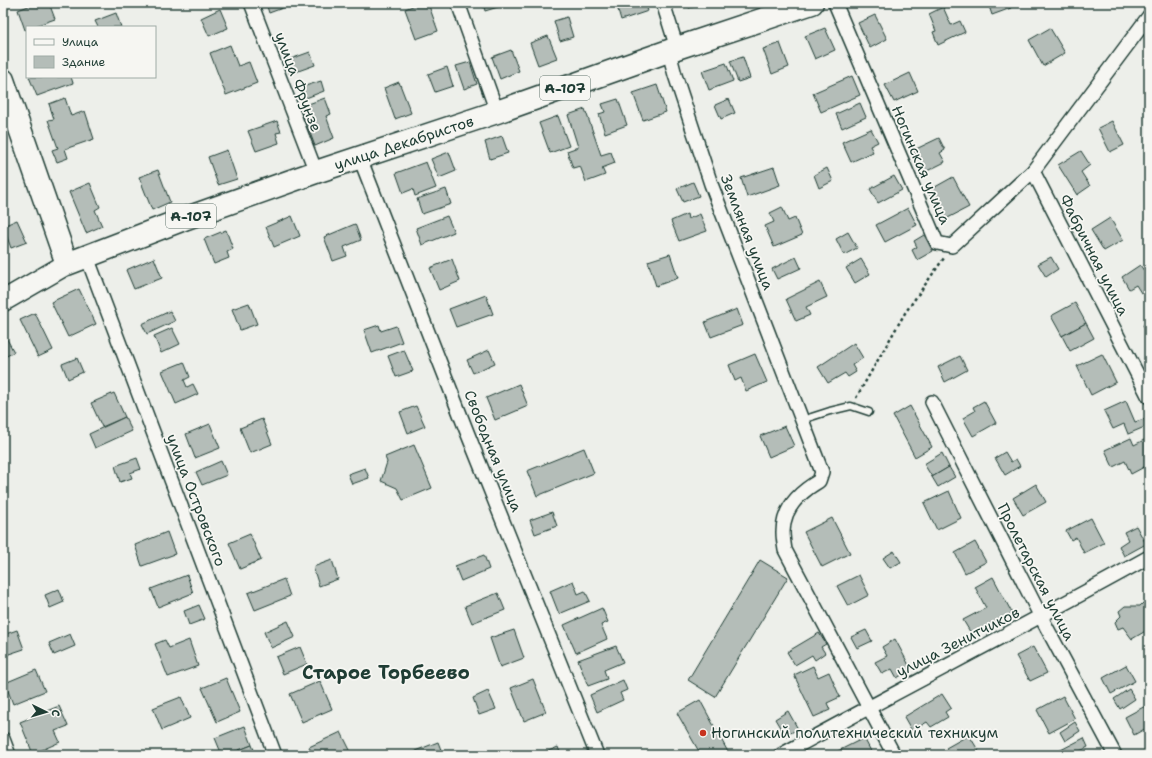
<svg xmlns="http://www.w3.org/2000/svg" width="1152" height="758" font-family="'Shantell Sans',sans-serif">
<rect width="100%" height="100%" fill="#edefea"/>
<filter id="ink" filterUnits="userSpaceOnUse"><feTurbulence type="fractalNoise" baseFrequency=".025" numOctaves="2"/><feDisplacementMap in="SourceGraphic" scale="8" xChannelSelector="R" yChannelSelector="G"/><feConvolveMatrix kernelMatrix="1 2 1 2 8 2 1 2 1" color-interpolation-filters="sRGB"/></filter>
<g filter="url(#ink)">
<!-- building -->
<g fill="#b4bdb8" stroke="#1f3d34">
<polygon points="36,3 49,3 55,19 32,27 27,27 27,29 25,30 18,10"/>
<polygon points="266,3 296,3 269,13"/>
<polygon points="420,3 428,3 438,31 416,39 405,9"/>
<polygon points="483,3 496,3 498,7 485,11"/>
<polygon points="616,3 645,3 648,11 621,20"/>
<polygon points="688,3 705,3 689,8"/>
<polygon points="988,3 1010,3 1011,8 992,15"/>
<polygon points="943,7 951,25 960,21 965,32 938,45 933,32 936,31 929,14"/>
<polygon points="220,9 228,28 209,36 201,18"/>
<polygon points="116,13 121,27 98,27 95,21"/>
<polygon points="875,15 887,39 870,48 858,23"/>
<polygon points="567,17 573,37 560,41 554,21"/>
<polygon points="825,28 835,50 815,59 805,36"/>
<polygon points="1050,28 1065,53 1043,66 1029,40"/>
<polygon points="548,36 557,58 538,65 530,43"/>
<polygon points="780,43 789,67 772,74 763,49"/>
<polygon points="230,45 238,66 249,62 257,83 226,95 210,53"/>
<polygon points="511,50 519,71 500,79 492,57"/>
<polygon points="310,52 315,65 290,74 285,61"/>
<polygon points="743,57 750,78 738,82 730,61"/>
<polygon points="470,62 477,84 464,89 456,66"/>
<polygon points="726,63 733,81 709,90 702,71"/>
<polygon points="447,67 453,86 435,92 428,74"/>
<polygon points="910,73 918,91 894,102 885,85"/>
<polygon points="852,76 860,95 821,112 813,93"/>
<polygon points="29,77 71,77 73,83 37,96"/>
<polygon points="321,81 324,91 306,98 302,87"/>
<polygon points="399,82 411,113 395,119 384,88"/>
<polygon points="657,85 666,112 643,120 633,93"/>
<polygon points="65,98 71,116 85,111 94,139 65,149 68,158 57,162 52,150 58,148 48,120 54,119 49,104"/>
<polygon points="325,98 331,114 326,116 334,138 315,146 300,107"/>
<polygon points="618,99 627,125 605,133 599,114 605,112 602,104"/>
<polygon points="729,99 735,113 721,119 715,105"/>
<polygon points="860,103 866,117 842,128 836,114"/>
<polygon points="585,109 601,155 611,152 615,163 602,168 605,175 586,182 580,166 573,168 567,151 578,147 568,115"/>
<polygon points="558,116 569,146 550,153 539,123"/>
<polygon points="277,121 281,132 276,133 279,143 256,151 248,131"/>
<polygon points="1112,121 1124,145 1110,152 1098,128"/>
<polygon points="871,129 878,142 870,146 873,152 851,162 842,142"/>
<polygon points="502,136 508,153 490,159 485,142"/>
<polygon points="939,138 945,150 940,153 945,162 925,172 914,150"/>
<polygon points="227,150 237,179 218,185 208,157"/>
<polygon points="1081,151 1090,165 1081,172 1090,186 1077,195 1058,165"/>
<polygon points="449,152 456,171 439,178 431,159"/>
<polygon points="426,162 436,188 415,196 413,189 403,193 396,173"/>
<polygon points="774,167 780,185 747,197 741,178"/>
<polygon points="827,168 833,181 819,188 814,175"/>
<polygon points="158,170 170,202 152,210 139,177"/>
<polygon points="894,176 902,190 878,203 870,189"/>
<polygon points="953,177 969,207 944,220 928,191"/>
<polygon points="693,182 699,196 683,202 677,189"/>
<polygon points="90,183 100,207 95,210 102,226 86,233 69,192"/>
<polygon points="446,189 451,204 422,214 417,199"/>
<polygon points="782,207 788,221 795,218 802,235 774,247 765,226 774,222 770,213"/>
<polygon points="908,208 917,225 885,242 876,225"/>
<polygon points="687,214 688,219 700,214 707,231 679,241 671,221"/>
<polygon points="292,216 300,236 274,247 266,227"/>
<polygon points="447,216 454,232 422,245 416,228"/>
<polygon points="1110,218 1123,240 1104,251 1091,230"/>
<polygon points="17,220 27,242 11,248 3,226"/>
<polygon points="355,224 361,240 344,247 347,256 333,261 324,237"/>
<polygon points="226,230 233,249 227,252 229,258 214,264 204,239"/>
<polygon points="848,232 857,248 844,255 836,239"/>
<polygon points="924,235 933,251 917,260 912,250 917,247 914,241"/>
<polygon points="670,254 678,278 656,286 648,261"/>
<polygon points="796,257 801,268 777,279 772,269"/>
<polygon points="1051,257 1058,269 1046,277 1038,264"/>
<polygon points="154,258 162,278 134,289 126,270"/>
<polygon points="452,259 460,281 439,290 430,268"/>
<polygon points="861,259 870,274 855,283 846,268"/>
<polygon points="1140,265 1149,278 1149,287 1141,293 1136,285 1129,289 1122,277"/>
<polygon points="820,282 827,297 806,307 810,315 796,321 786,299"/>
<polygon points="79,289 96,324 68,337 51,302"/>
<polygon points="486,295 493,314 456,327 449,309"/>
<polygon points="249,303 257,324 240,330 232,309"/>
<polygon points="1075,303 1086,323 1062,336 1051,316"/>
<polygon points="737,309 743,325 711,337 705,322"/>
<polygon points="170,311 175,321 147,334 142,324"/>
<polygon points="35,313 53,350 38,357 20,320"/>
<polygon points="1149,321 1149,335 1143,325"/>
<polygon points="1086,323 1094,338 1070,351 1062,336"/>
<polygon points="379,325 381,331 396,326 402,342 372,353 364,330"/>
<polygon points="172,328 180,344 161,353 154,336"/>
<polygon points="3,332 14,352 3,358"/>
<polygon points="854,343 863,358 852,365 856,372 848,377 845,373 828,383 818,367"/>
<polygon points="404,350 413,371 396,377 388,356"/>
<polygon points="489,350 495,363 473,373 467,360"/>
<polygon points="755,354 767,382 746,391 741,378 735,381 729,365"/>
<polygon points="1102,354 1116,382 1091,395 1077,366"/>
<polygon points="960,356 967,370 945,382 938,367"/>
<polygon points="77,358 83,372 68,379 62,364"/>
<polygon points="184,362 190,377 184,380 187,387 193,384 198,394 176,404 162,371"/>
<polygon points="519,384 528,406 495,420 486,398"/>
<polygon points="114,393 125,417 102,427 91,403"/>
<polygon points="984,401 996,423 973,436 963,418 975,411 973,407"/>
<polygon points="1126,401 1135,422 1144,419 1147,426 1128,434 1124,424 1113,429 1104,411"/>
<polygon points="416,406 425,426 408,433 400,412"/>
<polygon points="910,406 932,447 915,457 893,416"/>
<polygon points="125,417 132,431 95,448 89,434"/>
<polygon points="262,419 272,444 250,453 240,428"/>
<polygon points="210,424 220,448 195,458 186,434"/>
<polygon points="785,426 794,446 769,457 760,436"/>
<polygon points="1131,438 1134,445 1146,439 1149,444 1149,458 1145,459 1148,465 1131,474 1125,461 1113,467 1105,450"/>
<polygon points="414,445 432,488 403,500 397,488 381,481 387,462 385,457"/>
<polygon points="584,448 594,473 537,496 527,471"/>
<polygon points="1005,452 1011,462 1016,459 1020,466 1005,475 995,458"/>
<polygon points="942,453 949,467 932,477 924,464"/>
<polygon points="137,458 141,469 130,473 132,478 120,482 115,466"/>
<polygon points="221,461 227,475 202,485 196,472"/>
<polygon points="949,467 955,477 938,487 932,477"/>
<polygon points="365,468 369,478 352,484 348,474"/>
<polygon points="1036,484 1046,502 1023,515 1013,498"/>
<polygon points="949,491 961,518 937,530 924,503"/>
<polygon points="552,512 557,526 535,534 530,520"/>
<polygon points="832,518 850,553 822,567 804,532"/>
<polygon points="1091,518 1104,543 1084,553 1076,537 1071,540 1066,531"/>
<polygon points="1136,526 1146,544 1124,556 1119,546 1128,540 1124,532"/>
<polygon points="167,532 175,554 142,566 135,545"/>
<polygon points="250,534 261,560 240,569 229,543"/>
<polygon points="975,542 986,562 965,573 955,553"/>
<polygon points="894,551 901,562 890,568 883,558"/>
<polygon points="484,555 489,569 461,581 455,566"/>
<polygon points="332,560 338,579 319,586 313,567"/>
<polygon points="760,560 788,577 715,697 688,680"/>
<polygon points="187,575 193,593 158,607 151,589"/>
<polygon points="859,575 869,595 848,606 837,586"/>
<polygon points="993,577 1012,613 972,635 963,620 986,608 975,587"/>
<polygon points="284,579 290,596 255,610 248,593"/>
<polygon points="573,581 578,594 585,591 590,601 559,614 550,591"/>
<polygon points="59,589 64,602 50,608 45,595"/>
<polygon points="498,593 505,610 472,623 465,606"/>
<polygon points="1144,602 1149,610 1149,629 1132,639 1123,627 1118,629 1115,622 1121,616 1119,611 1125,606 1140,606"/>
<polygon points="199,605 205,619 189,625 184,611"/>
<polygon points="602,608 608,622 601,625 607,639 576,653 564,625"/>
<polygon points="288,621 295,637 271,648 264,632"/>
<polygon points="17,630 24,649 3,656 3,635"/>
<polygon points="514,630 524,658 500,667 490,638"/>
<polygon points="866,630 872,641 857,648 851,637"/>
<polygon points="819,633 826,644 821,647 825,653 815,660 812,655 795,665 787,652"/>
<polygon points="70,634 75,646 54,655 49,643"/>
<polygon points="895,639 911,669 897,678 892,669 882,674 875,662 887,656 882,647"/>
<polygon points="165,640 169,648 189,640 198,666 168,677 155,644"/>
<polygon points="616,646 623,662 604,670 607,679 588,686 578,660"/>
<polygon points="300,647 307,664 283,674 276,657"/>
<polygon points="1033,647 1047,673 1030,681 1016,656"/>
<polygon points="1126,665 1135,681 1111,694 1103,678"/>
<polygon points="813,666 818,677 829,672 840,697 827,703 830,710 814,717 794,675"/>
<polygon points="36,670 45,691 13,704 5,683"/>
<polygon points="226,678 240,712 217,722 202,688"/>
<polygon points="533,679 546,712 524,721 511,688"/>
<polygon points="623,680 627,690 620,693 623,700 597,712 590,695"/>
<polygon points="320,681 332,709 302,722 290,694"/>
<polygon points="1129,689 1135,699 1120,709 1114,699"/>
<polygon points="488,691 496,709 479,715 473,698"/>
<polygon points="942,694 951,708 945,712 948,717 931,727 927,722 912,731 904,717"/>
<polygon points="1063,696 1075,719 1049,733 1037,710"/>
<polygon points="181,697 190,718 162,730 153,708"/>
<polygon points="700,700 728,752 723,755 701,755 677,713"/>
<polygon points="1149,704 1149,729 1148,727 1134,735 1125,717"/>
<polygon points="59,706 68,726 55,731 60,742 33,754 20,722"/>
<polygon points="788,711 798,729 785,736 775,719"/>
<polygon points="1075,722 1080,731 1065,741 1060,732"/>
<polygon points="245,726 252,745 226,755 222,755 215,738"/>
<polygon points="341,732 352,754 313,755 309,747"/>
<polygon points="969,735 981,755 942,755 948,751 946,748"/>
<polygon points="864,738 873,755 840,755 838,751"/>
<polygon points="1084,738 1088,747 1076,753 1077,755 1057,755 1055,753"/>
<polygon points="438,742 443,755 417,755 415,751"/>
<polygon points="252,745 256,755 235,755 234,752"/>
<polygon points="558,747 561,755 539,755"/>
</g>
<g fill="none" stroke-linecap="round" stroke-linejoin="round">
<defs>
<polyline id="lane" points="802,420 830,411 851,406 869,412"/>
<g id="street">
<polyline points="251,3 316,172"/>
<polyline points="458,3 497,112"/>
<polyline points="663,3 677,48"/>
<polyline points="835,3 937,243 952,246 1033,171 1149,16"/>
<path d="M 669,52 L 675,75 L 711,184 L 822,472 L 819,481 C 800,492 783,508 783,532 C 783,538 784,544 785,550 L 894,755"/>
<polyline points="360,158 467,432 597,755"/>
<polyline points="1033,171 1149,397"/>
<polyline points="87,257 275,755"/>
<polyline points="932,402 1041,617 1115,755"/>
<polyline points="3,739 9,755"/>
<path d="M 781,755 C 903,688 1027,625 1149,557"/>
</g>
<polyline id="primary" points="3,301 67,264"/>
<polyline id="highway" points="3,80 67,264 184,219 316,172 497,112 677,48 812,3"/>
</defs>
<!-- lane casing -->
<use href="#lane" stroke="#1f3d34" stroke-width="9"/>
<!-- street casing -->
<use href="#street" stroke="#1f3d34" stroke-width="16"/>
<!-- primary casing -->
<use href="#primary" stroke="#1f3d34" stroke-width="23"/>
<!-- highway casing -->
<use href="#highway" stroke="#1f3d34" stroke-width="25"/>
<!-- path -->
<polyline stroke="#1f3d34" stroke-width="2.5" stroke-dasharray="3 3" stroke-linecap="butt" points="856,398 905,313 944,258"/>
<!-- lane -->
<use href="#lane" stroke="#f6f6f2" stroke-width="6"/>
<!-- street -->
<use href="#street" stroke="#f6f6f2" stroke-width="13"/>
<!-- primary -->
<use href="#primary" stroke="#f6f6f2" stroke-width="20"/>
<!-- highway -->
<use href="#highway" stroke="#f6f6f2" stroke-width="22"/>
</g>
</g>
<!-- markers -->
<circle fill="#c8321e" stroke="#f6f6f2" stroke-width="1.5" cx="703" cy="733" r="4"/>
<g text-anchor="middle" dominant-baseline="central" stroke-width="3.5" stroke-linejoin="round" paint-order="stroke">
<!-- shield labels -->
<g fill="#f6f6f2" stroke="#60746d" stroke-width="1">
<rect x="540" y="76" width="50" height="24" rx="3"/>
<rect x="166" y="204" width="50" height="24" rx="3"/>
</g>
<g font-size="14" font-weight="bold" fill="#1f3d34">
<text x="565" y="88">А-107</text>
<text x="191" y="216">А-107</text>
</g>
<!-- street labels -->
<g font-size="15" fill="#1f3d34" stroke="#f6f6f2">
<text transform="translate(298 82) rotate(69)">улица Фрунзе</text>
<text transform="translate(404 143) rotate(-18)">улица Декабристов</text>
<text transform="translate(921 165) rotate(67)">Ногинская улица</text>
<text transform="translate(747 232) rotate(69)">Земляная улица</text>
<text transform="translate(1094 255) rotate(63)">Фабричная улица</text>
<text transform="translate(493 451) rotate(68)">Свободная улица</text>
<text transform="translate(196 500) rotate(69)">улица Островского</text>
<text transform="translate(1036 572) rotate(63)">Пролетарская улица</text>
<text transform="translate(958 642) rotate(-27)">улица Зенитчиков</text>
</g>
<!-- poi labels -->
<g font-size="15" fill="#1f3d34" stroke="#f6f6f2" text-anchor="start">
<text x="711" y="733">Ногинский политехнический техникум</text>
</g>
<!-- district labels -->
<g font-size="19" font-weight="bold" fill="#1f3d34" stroke="#f6f6f2">
<text x="386" y="672">Старое Торбеево</text>
</g>
</g>
<!-- margin -->
<rect width="1152" height="758" fill="none" stroke="#f6f6f2" stroke-width="16"/>
<rect x="8" y="8" width="1136" height="742" fill="none" stroke="#1f3d34" stroke-width="1.5" filter="url(#ink)"/>
<!-- legend -->
<rect x="26" y="26" width="130" height="52" fill="#f6f6f2" stroke="#a0aca6"/>
<rect x="34" y="39" width="20" height="6" fill="#f6f6f2" stroke="#a0aca6"/>
<text x="62" y="46" font-size="12" fill="#1f3d34">Улица</text>
<rect x="34" y="56" width="20" height="12" fill="#b4bdb8" stroke="#a0aca6"/>
<text x="62" y="66" font-size="12" fill="#1f3d34">Здание</text>
<!-- north arrow -->
<g transform="translate(46 712) rotate(95)" stroke="#f6f6f2" stroke-width="3" paint-order="stroke">
<path d="M0-3L7 15L0 10L-7 15Z" fill="#1f3d34"/>
<text y="-6" font-size="11" font-weight="bold" text-anchor="middle" fill="#1f3d34">С</text>
</g>
</svg>
